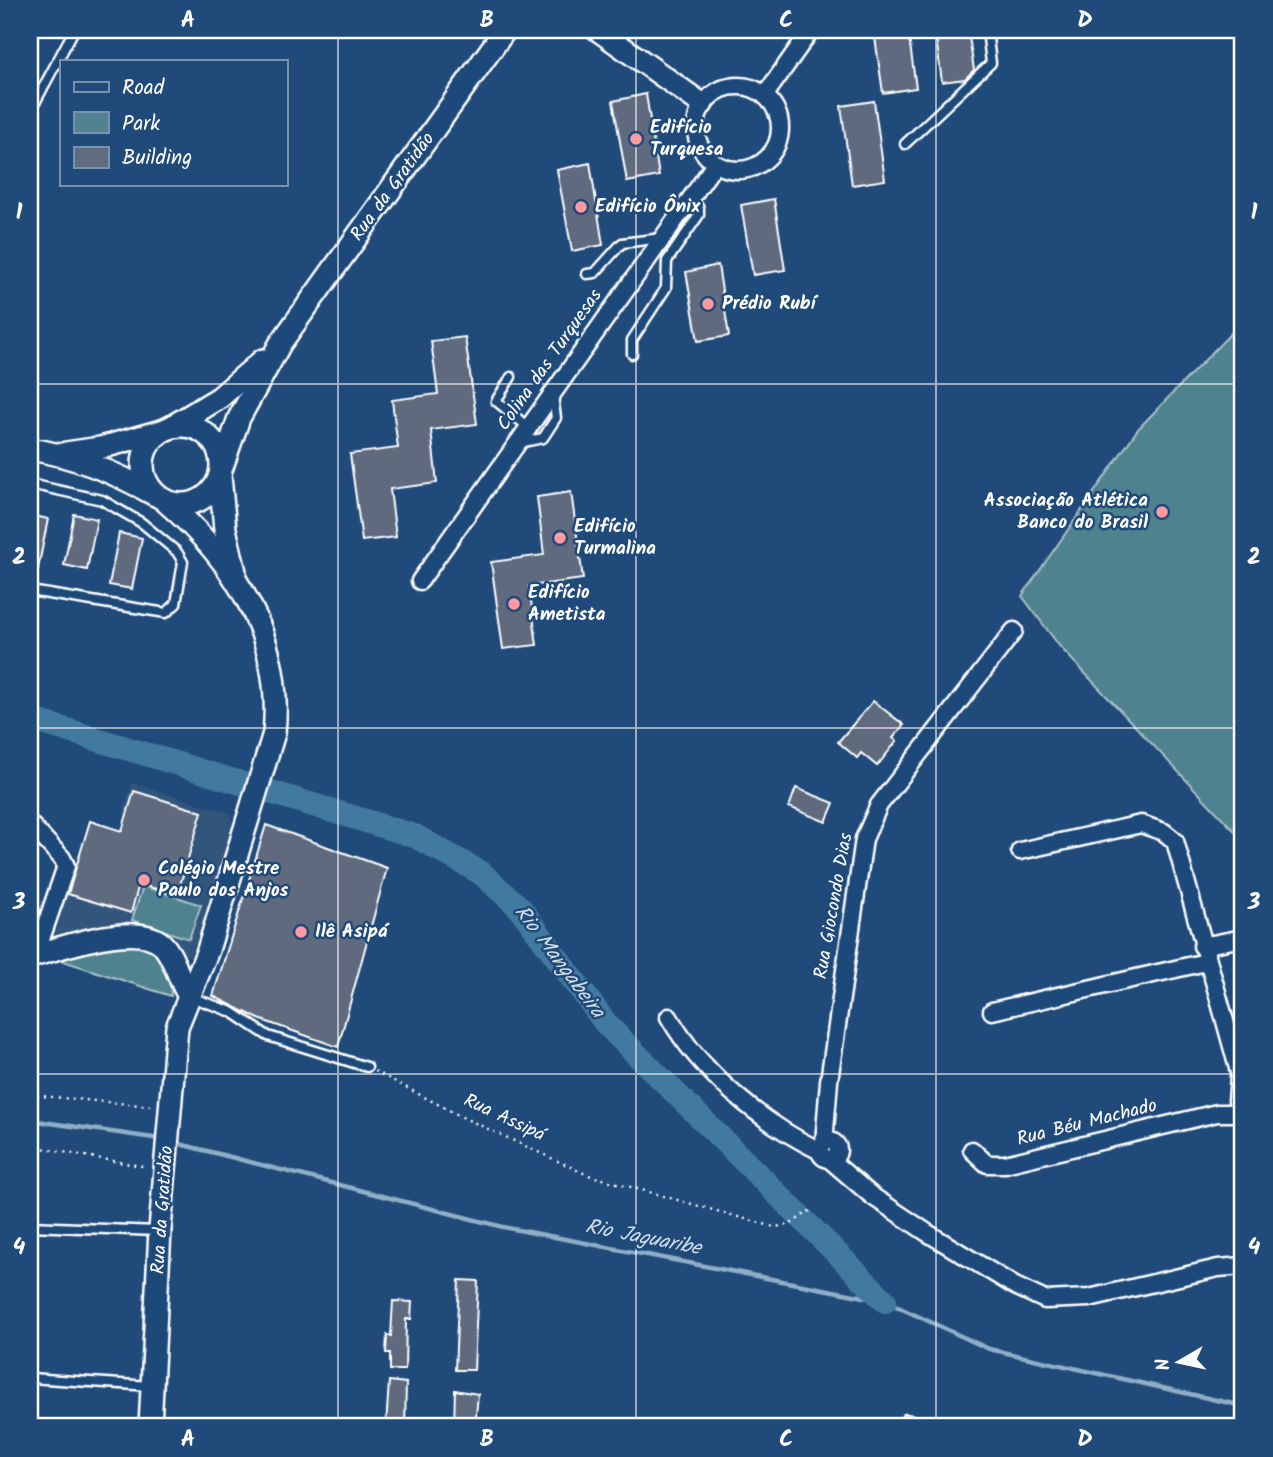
<svg xmlns="http://www.w3.org/2000/svg" width="1273" height="1457" font-family="Kalam,sans-serif">
<rect width="100%" height="100%" fill="#1f4a7a"/>
<filter id="ink" filterUnits="userSpaceOnUse"><feTurbulence type="fractalNoise" baseFrequency=".0143" numOctaves="2"/><feDisplacementMap in="SourceGraphic" scale="14" xChannelSelector="R" yChannelSelector="G"/><feConvolveMatrix kernelMatrix="1 2 1 2 8 2 1 2 1" color-interpolation-filters="sRGB"/></filter>
<g filter="url(#ink)">
<!-- built -->
<polygon fill="#32547c" points="132,783 230,813 234,829 192,957 178,952 53,943 89,819 132,832 136,818 123,814"/>
<!-- green -->
<g fill="#50828f" stroke="#a8c0c7" stroke-width="2">
<polygon points="1243,328 1243,840 1061,648 1022,596 1138,429 1233,331"/>
<polygon points="143,886 201,905 189,939 132,920"/>
<path d="M 134,940 C 161,955 171,963 171,996 L 54,958 Z"/>
</g>
<g fill="none" stroke-linecap="round" stroke-linejoin="round">
<!-- stream -->
<g stroke="#8eafc5" stroke-width="4.5">
<polyline points="30,1120 160,1139"/>
<polyline points="172,1142 503,1227 885,1301 989,1349 1243,1406"/>
</g>
<!-- river -->
<polyline stroke="#437a9f" stroke-width="24" points="30,719 415,836 481,873 520,908 607,1025 885,1301"/>
</g>
<!-- building -->
<g fill="#5f6b7f" stroke="#fff" stroke-width="2">
<polygon points="874,30 908,30 916,88 883,93"/>
<polygon points="935,30 968,30 974,70 965,79 942,82"/>
<polygon points="646,94 659,176 627,182 613,101"/>
<polygon points="874,101 885,180 852,185 841,106"/>
<polygon points="590,163 603,245 572,251 557,170"/>
<polygon points="774,199 785,270 753,275 741,205"/>
<polygon points="718,265 729,336 698,341 686,272"/>
<polygon points="465,337 477,424 431,430 437,483 390,489 396,537 362,541 350,454 398,448 392,400 438,394 431,341"/>
<polygon points="571,492 583,579 529,586 537,645 503,649 491,562 544,555 537,497"/>
<polygon points="74,514 97,519 87,570 64,565"/>
<polygon points="30,515 48,519 35,584 30,583"/>
<polygon points="119,533 142,538 132,589 109,585"/>
<polygon points="873,701 904,725 893,738 897,741 877,766 861,753 857,758 838,742"/>
<polygon points="796,788 834,803 826,822 789,807"/>
<polygon points="134,791 202,812 177,895 139,884 131,913 68,894 90,821 122,831"/>
<polygon points="266,825 387,868 338,1047 259,1019 213,996"/>
<polygon points="459,1280 478,1281 474,1370 455,1370"/>
<polygon points="393,1301 412,1302 411,1319 406,1319 405,1370 390,1370 390,1353 386,1353 387,1335 391,1336"/>
<polygon points="389,1381 406,1383 405,1426 386,1426"/>
<polygon points="455,1390 478,1394 475,1427 454,1427"/>
</g>
<g fill="none" stroke-linecap="round" stroke-linejoin="round">
<defs>
<g id="lane">
<polyline points="30,112 74,30"/>
<polyline points="905,144 991,63 987,30"/>
<polyline points="587,274 595,273 622,243 662,238"/>
<polyline points="632,354 632,340 666,288 667,261 699,215 699,208 691,198"/>
<polyline points="511,377 496,401 528,427"/>
<polyline points="519,443 543,438 556,418 553,396"/>
<polyline points="30,484 102,500 142,523 177,552 183,562 176,604 166,613 30,591"/>
<polyline points="191,997 232,1012 268,1036 367,1067"/>
<polyline points="30,1226 157,1231"/>
<polyline points="30,1378 151,1386"/>
<polyline points="906,1419 941,1427"/>
</g>
<g id="street">
<circle cx="738" cy="128" r="42"/>
<polyline points="765,95 811,30"/>
<polyline points="420,581 715,164"/>
<polyline points="30,824 62,858 66,866 40,942"/>
<polyline points="1020,851 1141,824 1164,832 1175,841 1243,1086"/>
<polyline points="1202,946 1243,938"/>
<polyline points="992,1011 1206,962"/>
<path d="M 669,1017 C 701,1073 762,1123 820,1151"/>
<polyline points="1237,1101 1239,1076"/>
<circle cx="829" cy="1150" r="9"/>
<polyline points="824,1143 829,1081 864,839 879,805 1014,631"/>
<polyline points="972,1150 987,1164 1005,1164 1217,1113 1236,1113"/>
<polyline points="829,1159 872,1196 926,1232 1015,1286 1045,1300 1089,1298 1218,1268 1243,1266"/>
</g>
<g id="secondary">
<polyline points="598,30 702,104"/>
<circle cx="182" cy="465" r="39"/>
<polyline points="171,427 219,398 263,360"/>
<path d="M 30,449 C 75,456 115,472 155,495"/>
<polyline points="66,453 100,448 161,431"/>
<polyline points="222,467 239,418 280,344 505,30"/>
<polyline points="220,476 225,529 235,572"/>
<path d="M 30,957 C 60,948 135,921 161,943 C 175,956 178,980 189,996"/>
<path d="M 150,1427 L 160,1230 L 177,1027 L 208,950 L 274,733 C 284,639 235,561 165,501"/>
</g>
</defs>
<!-- lane casing -->
<use href="#lane" stroke="#fff" stroke-width="13"/>
<!-- street casing -->
<use href="#street" stroke="#fff" stroke-width="21"/>
<!-- secondary casing -->
<use href="#secondary" stroke="#fff" stroke-width="26"/>
<!-- path -->
<g stroke="#fff" stroke-width="2.5" stroke-dasharray="2 5" stroke-linecap="butt">
<polyline points="375,1071 462,1117 588,1175 774,1227 789,1225 814,1208"/>
<polyline points="30,1095 150,1106"/>
<polyline points="30,1146 147,1167"/>
</g>
<!-- lane -->
<use href="#lane" stroke="#1f4a7a" stroke-width="8"/>
<!-- street -->
<use href="#street" stroke="#1f4a7a" stroke-width="16"/>
<!-- secondary -->
<use href="#secondary" stroke="#1f4a7a" stroke-width="21"/>
</g>
</g>
<!-- grid -->
<path fill="none" stroke="#fff" stroke-width="2" stroke-opacity="0.55" d="M 338,30 L 338,1427M 636,30 L 636,1427M 936,30 L 936,1427M 30,384 L 1243,384M 30,728 L 1243,728M 30,1074 L 1243,1074"/>
<!-- markers -->
<g fill="#ff9aa2" stroke="#1f4a7a" stroke-width="2.5">
<circle cx="636" cy="139" r="7"/>
<circle cx="581" cy="207" r="7"/>
<circle cx="708" cy="304" r="7"/>
<circle cx="1162" cy="512" r="7"/>
<circle cx="560" cy="538" r="7"/>
<circle cx="514" cy="604" r="7"/>
<circle cx="144" cy="880" r="7"/>
<circle cx="301" cy="932" r="7"/>
</g>
<g text-anchor="middle" dominant-baseline="central" stroke-width="5" stroke-linejoin="round" paint-order="stroke">
<!-- poi labels -->
<g font-size="19" font-weight="bold" fill="#fff" stroke="#1f4a7a" text-anchor="start">
<text x="650" y="128">Edifício<tspan x="650" dy="22">Turquesa</tspan></text>
<text x="595" y="207">Edifício Ônix</text>
<text x="722" y="304">Prédio Rubí</text>
<text x="1148" y="501" text-anchor="end">Associação Atlética<tspan x="1148" dy="22">Banco do Brasil</tspan></text>
<text x="574" y="527">Edifício<tspan x="574" dy="22">Turmalina</tspan></text>
<text x="528" y="593">Edifício<tspan x="528" dy="22">Ametista</tspan></text>
<text x="158" y="869">Colégio Mestre<tspan x="158" dy="22">Paulo dos Anjos</tspan></text>
<text x="315" y="932">Ilê Asipá</text>
</g>
<!-- street labels -->
<g font-size="19" fill="#fff" stroke="#1f4a7a">
<text transform="translate(393 187) rotate(-54)">Rua da Gratidão</text>
<text transform="translate(550 360) rotate(-55)">Colina das Turquesas</text>
<text transform="translate(834 906) rotate(-80)">Rua Giocondo Dias</text>
<text transform="translate(504 1118) rotate(25)">Rua Assipá</text>
<text transform="translate(1087 1123) rotate(-14)">Rua Béu Machado</text>
<text transform="translate(163 1210) rotate(-86)">Rua da Gratidão</text>
</g>
<!-- water labels -->
<g font-size="21" font-style="italic" fill="#d0dee7" stroke="#1f4a7a">
<text transform="translate(559 962) rotate(53)">Rio Mangabeira</text>
<text transform="translate(643 1238) rotate(11)">Rio Jaguaribe</text>
</g>
</g>
<!-- margin -->
<rect width="1273" height="1457" fill="none" stroke="#1f4a7a" stroke-width="77"/>
<!-- legend -->
<rect x="60" y="60" width="228" height="126" fill="#1f4a7a" stroke="#7992af" stroke-width="2"/>
<rect x="74" y="82" width="35" height="10" fill="#1f4a7a" stroke="#7992af" stroke-width="2"/>
<text x="122" y="94" font-size="21" fill="#ffffff">Road</text>
<rect x="74" y="112" width="35" height="21" fill="#50828f" stroke="#7992af" stroke-width="2"/>
<text x="122" y="130" font-size="21" fill="#ffffff">Park</text>
<rect x="74" y="147" width="35" height="21" fill="#5f6b7f" stroke="#7992af" stroke-width="2"/>
<text x="122" y="164" font-size="21" fill="#ffffff">Building</text>
<!-- north arrow -->
<g transform="translate(1179 1362) rotate(261)" stroke="#1f4a7a" stroke-width="5" paint-order="stroke">
<path d="M0-5L12 26L0 18L-12 26Z" fill="#ffffff"/>
<text y="-10" font-size="19" font-weight="bold" text-anchor="middle" fill="#ffffff">N</text>
</g>
<rect x="38" y="38" width="1196" height="1380" fill="none" stroke="#fff" stroke-width="2.5"/>
<g font-size="23" text-anchor="middle" font-weight="bold" fill="#fff">
<text x="188" y="27">A</text>
<text x="487" y="27">B</text>
<text x="786" y="27">C</text>
<text x="1085" y="27">D</text>
<text x="19" y="219">1</text>
<text x="1254" y="219">1</text>
<text x="19" y="564">2</text>
<text x="1254" y="564">2</text>
<text x="19" y="909">3</text>
<text x="1254" y="909">3</text>
<text x="19" y="1254">4</text>
<text x="1254" y="1254">4</text>
<text x="188" y="1446">A</text>
<text x="487" y="1446">B</text>
<text x="786" y="1446">C</text>
<text x="1085" y="1446">D</text>
</g>
</svg>
